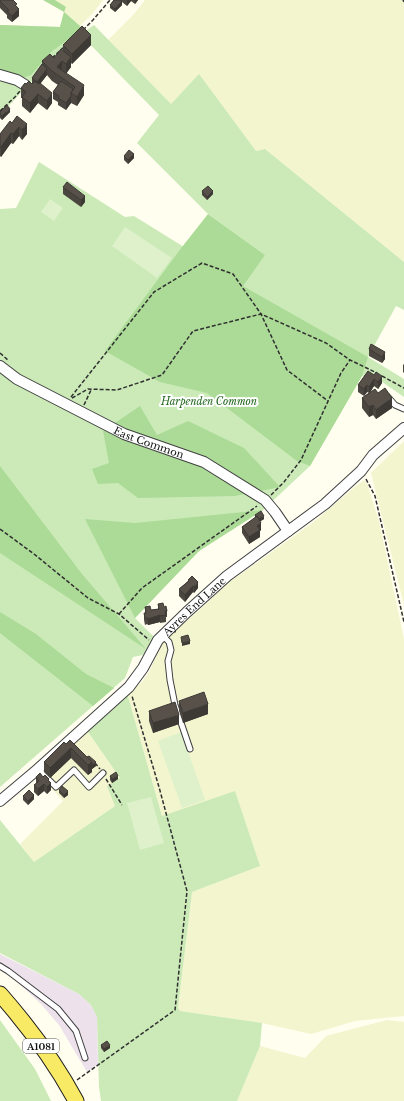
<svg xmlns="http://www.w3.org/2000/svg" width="404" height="1101" font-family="'Libre Baskerville',serif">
<rect width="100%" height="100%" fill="#fffeef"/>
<!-- industrial -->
<polygon fill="#ede2ec" points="0,954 79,994 91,1005 97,1017 98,1064 87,1072 59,1025 41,1004 8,973 0,968"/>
<!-- farmland -->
<g fill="#f3f5cf">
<polygon points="55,0 103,0 93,13 80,26 64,12"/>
<polygon points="145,0 404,0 404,262 265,149 256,151 199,75 171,104 108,40 134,14"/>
<polygon points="404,441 404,605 371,473"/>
<polygon points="365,480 368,486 379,521 404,639 404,1016 355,1021 311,1034 262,1023 180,1011 178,1008 192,892 259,866 162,816 127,693 142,682 149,672 156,657 159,645 169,634 194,615 230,581 241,574 315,521 356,486"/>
<polygon points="86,729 120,778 115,806 34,862 20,844 63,801 39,775"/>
<polygon points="387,1020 404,1022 404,1101 237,1101 260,1046 305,1058 326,1036"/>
</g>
<!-- green -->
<g fill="#cbeab8">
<polygon points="64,12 80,26 84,32 94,25 171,104 199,74 256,151 265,149 404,262 404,310 396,306 368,357 404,379 404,397 375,377 362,376 310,466 263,510 199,551 135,618 155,638 143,655 133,657 125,678 0,787 0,209 16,208 39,162 125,217 134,216 221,270 265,255 208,214 137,143 159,115 81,35 50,62 0,115 0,25 60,27"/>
<polygon points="127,693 162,816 235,791 260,866 192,892 178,1008 180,1011 262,1023 260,1046 237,1101 101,1101 99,1087 97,1017 91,1005 79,994 0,953 0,820 34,862 115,806 107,786 120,778 86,729"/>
<polygon points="0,1020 35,1069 51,1101 0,1101"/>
</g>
<!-- forest -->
<g fill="#acdb97">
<polygon points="43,0 55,0 66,7 64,12 80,26 82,29 51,52 31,75 23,78 0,71 0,25 60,27 64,12"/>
<polygon points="208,214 265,255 243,286 368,357 362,376 310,466 297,461 207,393 160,382 105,351 182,247"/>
<polygon points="140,406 157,435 188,421 244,448 280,487 235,496 138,498 118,483 98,484 92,469 109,463 103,431"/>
<polygon points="0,466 82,574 146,649 0,553"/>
<polygon points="263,510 199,551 135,618 85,519 135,523"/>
<polygon points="0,612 36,634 86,674 114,688 93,706 0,633"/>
</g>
<!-- pitch -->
<g fill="#def1ca">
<polygon points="50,199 63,208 54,221 41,212"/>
<polygon points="125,227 172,258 157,278 112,246"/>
<polygon points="181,732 205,800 182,808 158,741"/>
<polygon points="151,797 164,843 140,850 127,803"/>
</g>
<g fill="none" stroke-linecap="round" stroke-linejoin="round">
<defs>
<g id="lane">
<polyline points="388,397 395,405 404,409"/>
<polyline points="162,635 169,642 171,650 168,661 170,680 175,705 190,749"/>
<polyline points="38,769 56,787 74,770 89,787 103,773"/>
<polyline points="0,966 8,971 58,1009 76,1031 85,1058"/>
</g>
<g id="street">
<polyline points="0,75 17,80 25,85"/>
<path id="s1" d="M 0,366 L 17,379 L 124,434 L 204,462 L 265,500 L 275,512 L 288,531"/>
<path id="s2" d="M 0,801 L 38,769 L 129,687 L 143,668 L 158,640 L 187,612 L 227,576 L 325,504 L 361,471 L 373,455 L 404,428"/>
</g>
<path id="primary" d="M 0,994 C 29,1027 55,1062 76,1101"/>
</defs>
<!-- lane casing -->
<use href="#lane" stroke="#414141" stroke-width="7"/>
<!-- street casing -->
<use href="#street" stroke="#414141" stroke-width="12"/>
<!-- primary casing -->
<use href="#primary" stroke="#1f1f1f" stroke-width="17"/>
<!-- path -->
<g stroke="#303030" stroke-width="1.5" stroke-dasharray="4 2" stroke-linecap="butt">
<polyline points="403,0 404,2"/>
<polyline points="83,30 93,20 110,0"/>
<polyline points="52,58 64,47"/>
<polyline points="0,111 15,97 20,91"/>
<polyline points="0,353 9,361"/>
<polyline points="382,376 404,388"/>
<polyline points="71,397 154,292 202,263 233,274 261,314 287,370 328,401"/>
<polyline points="72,398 88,389 117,390 162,375 193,331 261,314 326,343 350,360 377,373"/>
<polyline points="84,405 91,390"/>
<polyline points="366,479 375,496 404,622"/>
<polyline points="271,495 284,482 301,460 341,373 350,360"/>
<polyline points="0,529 34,554 88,598 119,614 149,640"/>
<polyline points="119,614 142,588 257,506"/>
<polyline points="95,763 100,769"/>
<polyline points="106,779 122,805"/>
<polyline points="77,1080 175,1010 187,891 159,787 132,696"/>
</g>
<!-- lane -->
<use href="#lane" stroke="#fff" stroke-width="5"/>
<!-- street -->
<use href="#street" stroke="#fff" stroke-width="10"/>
<!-- primary -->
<use href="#primary" stroke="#f9ea65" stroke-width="15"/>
</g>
<!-- wall -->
<g fill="#4b4640">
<polygon points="0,0 17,6 19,16 12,22 7,18 7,15 0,8"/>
<polygon points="114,0 138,0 135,4 131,1 127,6 122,2 122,5 115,12 110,8 110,5"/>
<polygon points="63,45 91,45 72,64 71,63 71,67 66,73 84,95 77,106 71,103 66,110 58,105 58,102 53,99 53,92 58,85 52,81 47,75 40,84 52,103 47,110 38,103 30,113 22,106 22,98 21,98 21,88 26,84 32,84 32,78 42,64 42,61 54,58 63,51"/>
<polygon points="0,112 10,112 2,120 0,118"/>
<polygon points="17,116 27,134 22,140 19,136 13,144 11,143 1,157 0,156 0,134 12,123"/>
<polygon points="124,156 134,158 128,164 124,160"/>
<polygon points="63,187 85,202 81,207 63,194"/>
<polygon points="202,191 213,194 207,200 202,195"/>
<polygon points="371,344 385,359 382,363 369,356 369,349"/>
<polygon points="404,364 404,373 403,372 403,365"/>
<polygon points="368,371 382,383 378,389 374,386 370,393 378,393 392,408 376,419 373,415 369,417 362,408 362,398 369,393 367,392 364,396 358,392 358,385"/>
<polygon points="255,515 264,519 260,521 261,530 260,531 260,537 249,544 242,533 242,527 255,518"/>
<polygon points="188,580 198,588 194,593 193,592 191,594 185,602 179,596 179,589 188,581"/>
<polygon points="158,604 164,607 167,611 167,617 166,617 166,622 160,623 160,622 148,625 147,624 145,625 144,620 144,613 145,613 145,607 151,610 158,609"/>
<polygon points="179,701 208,714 183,723 179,711"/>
<polygon points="149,711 179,724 153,733 149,721"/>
<polygon points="66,744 96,766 92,769 92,772 88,775 71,758 50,778 44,772 44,762"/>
<polygon points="110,776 118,779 112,783 110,780"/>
<polygon points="36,777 43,777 49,782 51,790 47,794 44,791 38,796 34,792 34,785 36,784"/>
<polygon points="59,790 68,795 64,798 59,793"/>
<polygon points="23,796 34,799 28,805 23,800"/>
<polygon points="101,1045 110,1048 104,1052 101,1048"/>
</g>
<!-- shaded-wall -->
<g fill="#3d3934">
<polygon points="127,0 131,0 131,1 127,6"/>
<polygon points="135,0 138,0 135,4"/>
<polygon points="122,1 122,5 115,12 115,9"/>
<polygon points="19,9 19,16 12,22 12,16"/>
<polygon points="91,35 91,45 72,64 72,54"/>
<polygon points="71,57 71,67 66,74 66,64"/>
<polygon points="62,61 62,71 57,67"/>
<polygon points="47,69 47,75 37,88 37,82"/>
<polygon points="84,85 84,95 77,106 77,97"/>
<polygon points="52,93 52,103 47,110 47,101"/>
<polygon points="38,94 38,103 30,113 30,103"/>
<polygon points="71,96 71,103 66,110 66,103"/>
<polygon points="10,109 10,112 2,120 2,116"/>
<polygon points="27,124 27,134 22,140 22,130"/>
<polygon points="19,127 19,136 13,144 13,134"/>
<polygon points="11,133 11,143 1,157 1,147"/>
<polygon points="134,154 134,158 128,164 128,160"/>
<polygon points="213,191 213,194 207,200 207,197"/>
<polygon points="85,196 85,202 81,207 81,200"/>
<polygon points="385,352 385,359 382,363 382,357"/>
<polygon points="382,376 382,383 378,389 378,382"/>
<polygon points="374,379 374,386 369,393 369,387"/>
<polygon points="367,385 367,392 364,396 364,389"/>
<polygon points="392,398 392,408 376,419 376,410"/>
<polygon points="373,405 373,415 369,417 369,407"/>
<polygon points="264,516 264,519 258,523 258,520"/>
<polygon points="261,523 261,530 260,531 260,537 249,544 249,537 257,526"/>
<polygon points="198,582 198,588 194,593 194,587"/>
<polygon points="193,586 193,592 185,602 185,595"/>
<polygon points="160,615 160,622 148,625 148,619"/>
<polygon points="190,641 190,644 182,646 182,643"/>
<polygon points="208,704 208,714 183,723 183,713"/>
<polygon points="179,715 179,724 153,733 153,723"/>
<polygon points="71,748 71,758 50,778 50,768"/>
<polygon points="92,762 92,772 88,775 88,765"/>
<polygon points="96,762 96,766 92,769 92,765"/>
<polygon points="118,776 118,779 112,783 112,779"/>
<polygon points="49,779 49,785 51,783 51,790 47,794 47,787 48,780"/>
<polygon points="44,784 44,791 38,796 38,789"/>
<polygon points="68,791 68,795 64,798 64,795"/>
<polygon points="34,795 34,799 28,805 28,801"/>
<polygon points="110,1045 110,1048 104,1052 104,1049"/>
</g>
<!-- building -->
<g fill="#57514a" stroke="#3d3934">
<polygon points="0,0 13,0 17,4 15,5 19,9 12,16 7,11 9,10 0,1"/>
<polygon points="114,0 120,0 122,1 115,9 110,5"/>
<polygon points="82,26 91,35 72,54 63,45"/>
<polygon points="61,49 71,57 66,64 62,61 57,67 84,85 77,97 71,93 75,87 52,71 42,61 50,54 54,58"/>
<polygon points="42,64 47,69 37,82 32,78"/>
<polygon points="29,81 32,84 35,81 39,84 40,83 52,93 47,101 38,94 30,103 22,97 26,92 21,88 25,83 26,84"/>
<polygon points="61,81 73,89 71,93 71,96 66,103 58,98 59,96 53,92"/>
<polygon points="7,105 10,109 2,116 0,114 0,112"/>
<polygon points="17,116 27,124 22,130 19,127 13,134 11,133 1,147 0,147 0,134 10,121 12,123"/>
<polygon points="129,150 134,154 128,160 124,156"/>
<polygon points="67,182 85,196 81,200 63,187"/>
<polygon points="208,186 213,191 207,197 202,191"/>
<polygon points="371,344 385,352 382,357 369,349"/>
<polygon points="368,371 374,375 376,372 382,376 378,382 374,379 369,387 367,385 364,389 358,385"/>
<polygon points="385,388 392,398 376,410 373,405 369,407 362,398 375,389 378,393"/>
<polygon points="261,511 264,516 259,519 257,516 256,517 255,515"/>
<polygon points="257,516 261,523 257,526 260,530 249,537 242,527"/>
<polygon points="192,576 198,582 194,587 193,586 191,588 185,595 179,589 189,581 188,580"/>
<polygon points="163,603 164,607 166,606 167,611 165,611 166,615 160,616 160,615 148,619 147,618 145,618 144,613 146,613 145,607 150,606 151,610 159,609 158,604"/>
<polygon points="188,635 190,641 182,643 181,637"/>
<polygon points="204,692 208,704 183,713 179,701"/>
<polygon points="175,702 179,715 153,723 149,711"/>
<polygon points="70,740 92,762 88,765 71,748 50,768 44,762 64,742 66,744"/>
<polygon points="89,756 96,762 92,765 92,762 87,757"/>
<polygon points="116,772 118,776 112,779 110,776"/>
<polygon points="40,773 43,777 45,775 49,779 48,780 51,783 47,787 44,784 38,789 34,785 39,781 36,777"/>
<polygon points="62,786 68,791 64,795 59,790"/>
<polygon points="29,790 34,795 28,801 23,796"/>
<polygon points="107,1041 110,1045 104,1049 101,1045"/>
</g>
<g text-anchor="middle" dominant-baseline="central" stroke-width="4" stroke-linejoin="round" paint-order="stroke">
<!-- shield labels -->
<rect fill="#fff" stroke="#565656" stroke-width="1" x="23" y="1039" width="36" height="14" rx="3"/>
<g font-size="9" font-weight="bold" fill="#0e0e0e">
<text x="41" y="1046">A1081</text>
</g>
<!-- park labels -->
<g font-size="10" font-style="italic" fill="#22671d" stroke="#fff">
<text x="209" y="401">Harpenden Common</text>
</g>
<!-- street labels -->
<g font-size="10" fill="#0e0e0e" stroke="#fff">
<text stroke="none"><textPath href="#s1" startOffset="168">East Common</textPath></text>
<text stroke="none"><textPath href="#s2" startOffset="277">Ayres End Lane</textPath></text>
</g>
</g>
</svg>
